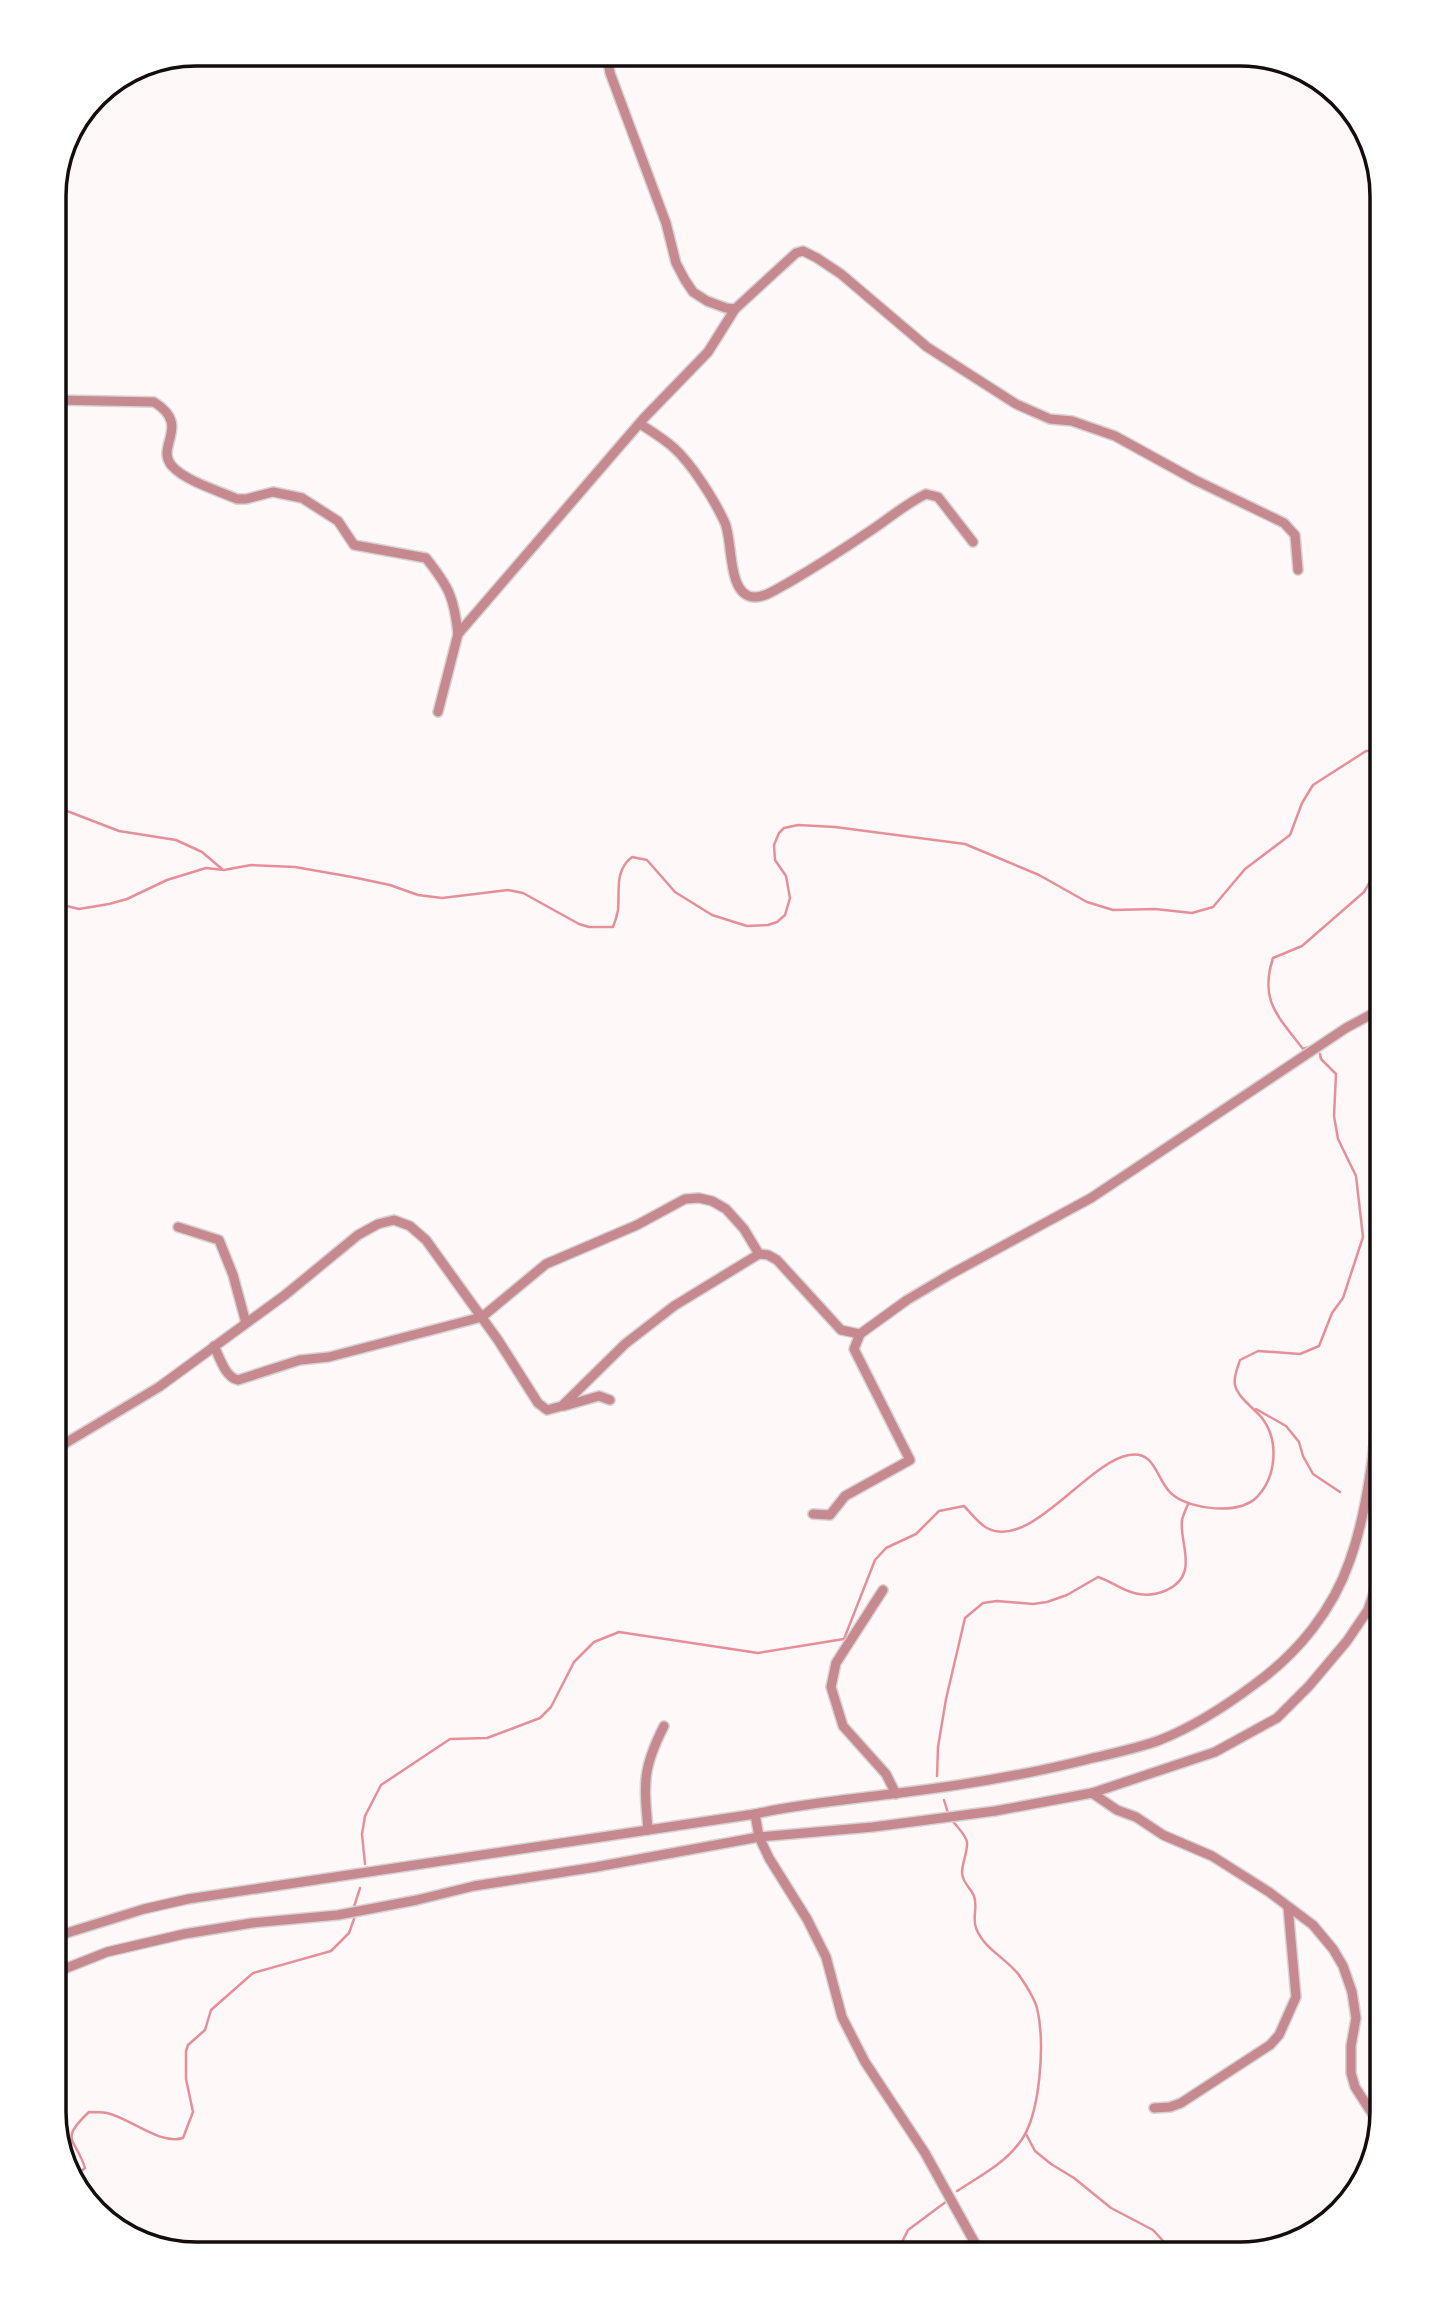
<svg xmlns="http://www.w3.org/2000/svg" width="1437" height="2308" font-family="Ubuntu,sans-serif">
<rect width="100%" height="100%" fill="#fef8f9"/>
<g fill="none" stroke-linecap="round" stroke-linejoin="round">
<!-- stream -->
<g stroke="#e78f99" stroke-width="2.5">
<polyline points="54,806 119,831 176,840 202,852 222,869"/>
<path d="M 54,906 L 59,904 L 79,909 L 109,904 L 127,899 L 167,880 L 206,868 L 224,870 L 251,865 L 295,867 L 352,877 L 390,885 L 418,895 L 442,898 L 508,890 L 523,893 L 579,924 L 589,927 L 613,927 C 615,922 617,916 618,910 C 620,891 614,871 632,857 L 647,860 L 675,892 L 712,915 L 747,926 L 768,925 L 777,922 L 785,915 L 790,898 L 786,876 L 775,860 L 774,845 L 779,833 L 784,828 L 798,825 L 835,827 L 965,844 L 1039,875 L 1087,902 L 1113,910 L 1155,909 L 1192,913 L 1213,907 L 1245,869 L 1290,835 L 1302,803 L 1313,785 L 1366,751 L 1383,750"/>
<path d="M 1313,1046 L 1303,1049 C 1278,1016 1259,1001 1273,958 L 1302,946 L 1364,892 L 1371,880 L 1376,853 L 1383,847"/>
<polyline points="1256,1409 1286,1426 1299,1442 1303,1456 1313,1474 1340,1492"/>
<path d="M 937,1776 L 938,1747 L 946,1699 L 965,1618 L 983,1603 L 997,1601 L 1033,1604 L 1047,1602 L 1067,1595 L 1098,1577 C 1111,1581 1121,1590 1134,1593 C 1145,1596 1156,1595 1167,1590 C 1200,1574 1179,1544 1182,1520 C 1183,1515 1186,1509 1188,1504"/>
<polyline points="944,1800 948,1813"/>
<path d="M 952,1820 C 956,1826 966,1835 967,1842 C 968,1851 962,1863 962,1873 C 963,1884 971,1888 974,1896 C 978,1907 972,1918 976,1928 C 984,1949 1006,1958 1019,1975 C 1025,1984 1034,1997 1037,2008 C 1045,2041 1041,2115 1020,2142 C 1004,2164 980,2176 957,2191"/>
<path d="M 365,1864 L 362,1834 L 365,1816 L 381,1785 L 450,1739 L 487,1738 L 540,1718 L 551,1707 L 574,1662 L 594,1642 L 619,1632 L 758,1653 L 844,1639 L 875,1560 L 886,1548 L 916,1534 L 939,1511 L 964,1506 C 971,1513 979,1524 987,1528 C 1030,1551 1087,1462 1129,1455 C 1157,1450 1156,1482 1173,1495 C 1192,1510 1239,1515 1257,1497 C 1277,1476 1279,1440 1262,1418 C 1254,1408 1238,1398 1235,1385 C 1233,1377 1238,1367 1240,1360 L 1258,1351 L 1300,1354 L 1319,1346 L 1332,1313 L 1343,1298 L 1363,1237 L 1356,1176 L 1338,1139 L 1334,1116 L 1336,1074 L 1321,1059 L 1320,1054"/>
<polyline points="353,1910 360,1888"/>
<polyline points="1026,2134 1035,2151 1051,2164 1074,2178 1111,2208 1153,2230 1165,2243 1186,2254"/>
<path d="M 73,2178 L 85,2168 C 76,2138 58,2141 89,2112 C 95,2112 101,2112 107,2113 C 130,2118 159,2145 183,2138 L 193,2112 L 186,2079 L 186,2051 L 188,2045 L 205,2030 L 211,2010 L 253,1973 L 331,1951 L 349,1933 L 354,1919"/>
<polyline points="896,2254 908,2230 947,2201"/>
</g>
<defs>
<g id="street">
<polyline points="607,54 610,73 666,223 676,263 685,280 693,292 707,301 726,308 735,309 796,253 803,251 817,258 841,274 927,347 1016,404 1050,419 1072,421 1115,436 1195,480 1284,523 1295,535 1298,570"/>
<path d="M 55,400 L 154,402 C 193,426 153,447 173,467 C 186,481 219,491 237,499 L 246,499 L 273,492 L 302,498 L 338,521 L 354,545 L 426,558 C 449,587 454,597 458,634"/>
<path d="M 640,424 C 651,431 664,439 674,448 C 692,464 715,501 725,523 C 733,541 727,596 754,597 C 765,598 778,588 788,583 C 817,566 845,548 873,529 C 891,517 907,503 926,494 L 938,497 L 973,542"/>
<polyline points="438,712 458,634 644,418 708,352 735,309"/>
<polyline points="178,1227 219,1240 233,1275 246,1323"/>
<path d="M 214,1346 C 220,1358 225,1377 238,1380 L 300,1360 L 329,1357 L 482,1317 L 546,1264 L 637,1225 L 685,1199 L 699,1198 L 712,1201 L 726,1209 L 744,1229 L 759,1254"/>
<polyline points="564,1406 599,1396 610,1400"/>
<polyline points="54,1450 159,1387 285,1295 358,1235 378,1224 394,1220 410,1226 426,1240 498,1340 538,1403 547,1410 562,1406 625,1344 674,1306 759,1254 768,1255 777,1260 841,1330 860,1334 907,1300 951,1274 1091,1198 1346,1028 1383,1008"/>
<polyline points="813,1514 830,1515 845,1496 910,1460 854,1349 860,1334"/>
<polyline points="883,1590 836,1663 831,1687 843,1726 886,1774 896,1794"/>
<polyline points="1092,1793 1117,1810 1136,1817 1163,1835 1212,1856 1269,1892 1313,1925 1333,1949 1343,1966 1352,1992 1356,2018 1351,2046 1351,2073 1355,2087 1379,2124"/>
<polyline points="755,1814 759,1837 769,1858 807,1919 826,1957 842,2017 865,2062 925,2153 981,2254"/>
<path d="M 648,1830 C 644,1783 642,1769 664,1726"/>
<path d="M 54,1937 L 144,1909 L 188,1899 L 755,1814 C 800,1804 845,1800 891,1794 C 959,1786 1027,1775 1093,1758 C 1115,1753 1138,1748 1160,1740 C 1193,1727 1227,1705 1255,1684 C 1298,1653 1333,1610 1350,1560 C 1372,1498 1377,1418 1383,1352"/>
<polyline points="54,1973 107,1952 184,1934 252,1923 338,1915 417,1900 474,1886 596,1867 759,1837 873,1827 995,1811 1092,1793 1215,1752 1277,1718 1309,1686 1347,1641 1368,1610 1383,1566"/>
<polyline points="1154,2108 1170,2107 1181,2103 1270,2045 1279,2035 1296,1997 1288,1907"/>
</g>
</defs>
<!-- street casing -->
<use href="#street" stroke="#d9d2d3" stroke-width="12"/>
<!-- street -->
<use href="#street" stroke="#c6898f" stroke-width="9"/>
</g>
<!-- crop -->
<path d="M0 0H1437V2308H0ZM196 66H1240A130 130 0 0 1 1370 196V2112A130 130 0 0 1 1240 2242H196A130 130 0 0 1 66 2112V196A130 130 0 0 1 196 66Z" fill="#fff" fill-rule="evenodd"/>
<path fill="none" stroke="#150c0d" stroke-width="3.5" d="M196 66H1240A130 130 0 0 1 1370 196V2112A130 130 0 0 1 1240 2242H196A130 130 0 0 1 66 2112V196A130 130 0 0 1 196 66Z"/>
</svg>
